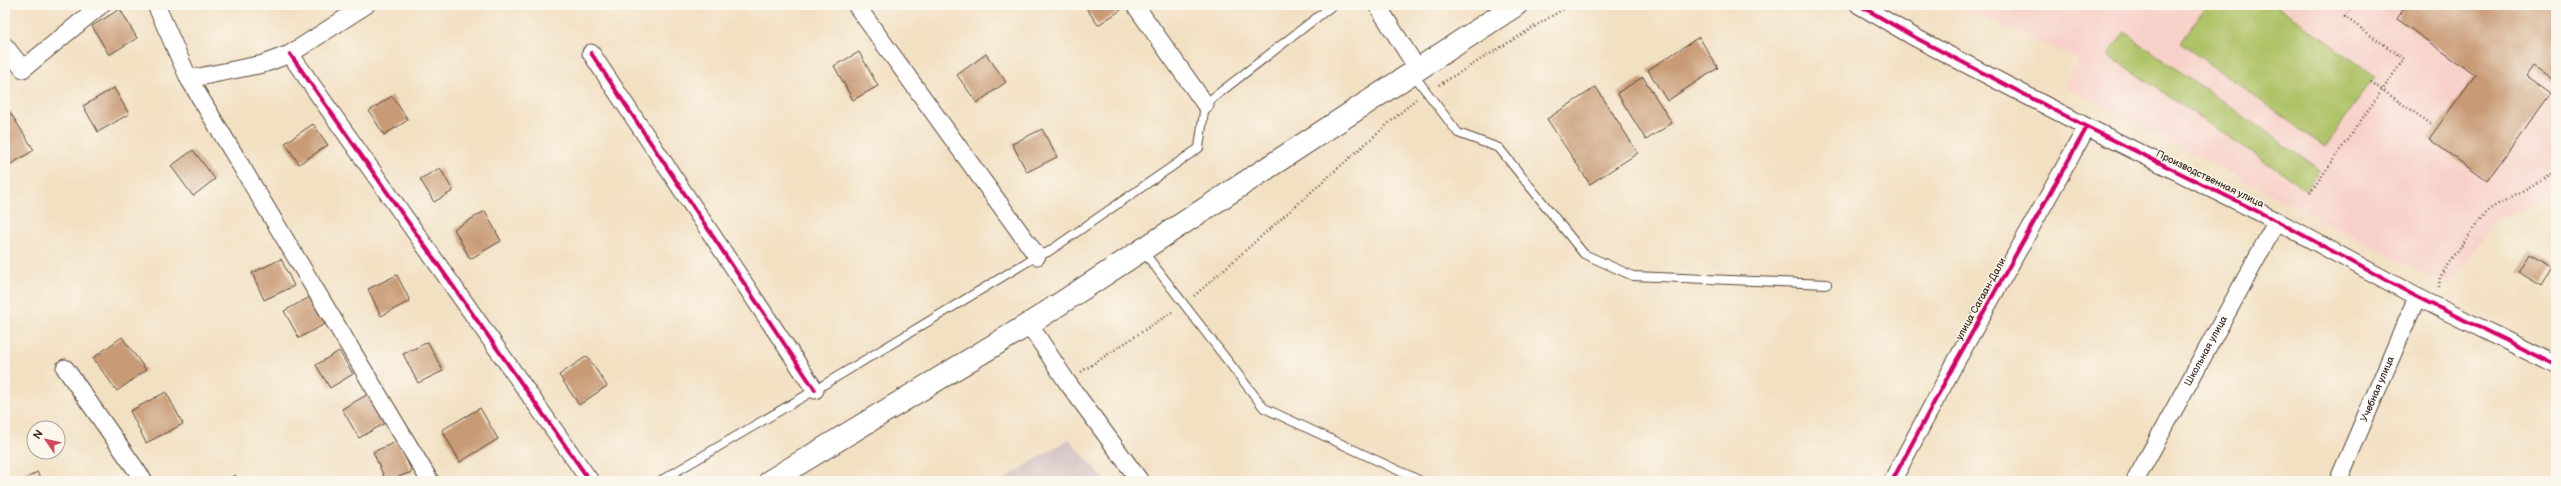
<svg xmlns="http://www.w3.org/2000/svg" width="2561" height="486" font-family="'Balsamiq Sans',sans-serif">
<rect width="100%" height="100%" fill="#fbf7ec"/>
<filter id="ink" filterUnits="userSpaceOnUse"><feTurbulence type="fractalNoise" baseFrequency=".025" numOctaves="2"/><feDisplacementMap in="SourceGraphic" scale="8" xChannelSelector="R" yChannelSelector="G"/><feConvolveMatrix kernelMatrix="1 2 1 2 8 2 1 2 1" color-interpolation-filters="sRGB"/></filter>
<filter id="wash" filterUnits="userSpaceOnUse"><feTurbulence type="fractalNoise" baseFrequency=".012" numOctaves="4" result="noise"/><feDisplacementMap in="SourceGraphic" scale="16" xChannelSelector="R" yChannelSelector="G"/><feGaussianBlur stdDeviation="0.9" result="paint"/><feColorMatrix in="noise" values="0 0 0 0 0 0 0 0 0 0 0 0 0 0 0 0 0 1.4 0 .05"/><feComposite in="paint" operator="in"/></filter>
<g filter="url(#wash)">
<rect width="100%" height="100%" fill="#f2e0c3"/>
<!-- built -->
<polygon fill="#f7d1c9" points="1956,5 2556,5 2556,205 2533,205 2495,219 2450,287 2063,86 2079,60"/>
<!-- industrial -->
<polygon fill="#d2bfc1" points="1069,439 1106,481 1001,481"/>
<!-- green -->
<g fill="#aec266" stroke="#747642">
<polygon points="2207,5 2276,5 2375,76 2325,147 2180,43"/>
<polygon points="2124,32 2320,170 2307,190 2108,55"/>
</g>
<g id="blocks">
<!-- building -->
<g fill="#c89a74">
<polygon points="1084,5 1118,5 1121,10 1098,25"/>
<polygon points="2406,5 2556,5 2556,83 2533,66 2526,76 2550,93 2487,181 2429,139 2475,75 2397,19"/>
<polygon points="120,9 137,38 109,55 92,26"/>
<polygon points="1699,37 1718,68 1667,101 1648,70"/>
<polygon points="859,52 878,86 853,100 834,66"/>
<polygon points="986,54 1006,82 977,103 957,75"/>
<polygon points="1643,77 1672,123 1646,140 1617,93"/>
<polygon points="1596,87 1638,153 1590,184 1547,119"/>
<polygon points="114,88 129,114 98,132 83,106"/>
<polygon points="392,96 408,120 384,135 369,111"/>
<polygon points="8,109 34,150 5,168 5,111"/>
<polygon points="313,124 328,145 299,164 285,143"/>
<polygon points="1042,129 1057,157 1027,172 1012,144"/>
<polygon points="193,150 215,179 193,196 171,166"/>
<polygon points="440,168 453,191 434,202 420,179"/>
<polygon points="485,211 501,241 470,259 454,229"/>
<polygon points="2529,253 2553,267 2542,286 2518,272"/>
<polygon points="281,259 294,286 264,300 252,273"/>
<polygon points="397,275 410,301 381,316 368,289"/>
<polygon points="310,297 325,324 299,338 284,311"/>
<polygon points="122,337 146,370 117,391 93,358"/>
<polygon points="428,342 443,371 418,383 403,354"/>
<polygon points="339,351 353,374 330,388 316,365"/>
<polygon points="587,356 607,386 579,405 559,375"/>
<polygon points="166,392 183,424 146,443 130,411"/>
<polygon points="370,393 387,422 359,438 342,409"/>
<polygon points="480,408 498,439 460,462 442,430"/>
<polygon points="398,441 412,472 386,481 373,452"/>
<polygon points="37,472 42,481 22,481"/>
<polygon points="235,475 239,481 225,481"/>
</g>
</g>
</g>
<g filter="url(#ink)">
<use href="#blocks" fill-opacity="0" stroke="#564537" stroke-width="1"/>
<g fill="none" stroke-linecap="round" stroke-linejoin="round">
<defs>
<g id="lane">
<polyline points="1413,74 1458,133 1499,148 1584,254 1633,276 1827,284"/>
<polyline points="1143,251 1264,408 1421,481"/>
<polyline points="660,481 815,390 1037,256 1048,252 1199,148 1205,104 1333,5"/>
</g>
<g id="street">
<polyline points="156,5 189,79 263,64 290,54 366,5"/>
<polyline points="856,5 1037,256"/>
<polyline points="1135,5 1205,104"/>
<polyline points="1377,5 1417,68"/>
<polyline points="1859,5 1916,38 2087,127 2277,221 2417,297 2556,365"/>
<polyline points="5,46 23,69 101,5"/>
<polyline points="591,53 815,390"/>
<polyline points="290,54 590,481"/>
<polyline points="189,79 430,481"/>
<polyline points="1029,324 1067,382 1140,481"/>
<polyline points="65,368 144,481"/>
<polyline points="1892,481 1954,365 2087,127"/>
<path id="s1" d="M 2135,481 L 2277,221"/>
<path id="s2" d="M 2338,481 L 2417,297"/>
</g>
<polyline id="secondary" points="770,481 1029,324 1516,5"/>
</defs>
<!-- lane casing -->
<use href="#lane" stroke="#564537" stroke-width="10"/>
<!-- street casing -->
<use href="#street" stroke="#564537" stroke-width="19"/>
<!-- secondary casing -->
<use href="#secondary" stroke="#564537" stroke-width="24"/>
<!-- path -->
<g stroke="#564537" stroke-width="2.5" stroke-dasharray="1 3" stroke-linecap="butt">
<polyline points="2371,82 2431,124"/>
<polyline points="1439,85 1570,5"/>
<polyline points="2310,193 2404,59 2345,17 2353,5"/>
<polyline points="2439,287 2440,277 2486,211 2556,172"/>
<polyline points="1194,296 1416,99"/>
<polyline points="1081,372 1172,312"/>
</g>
<!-- lane -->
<use href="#lane" stroke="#fff" stroke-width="8"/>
<!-- street -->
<use href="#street" stroke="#fff" stroke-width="17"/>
<!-- secondary -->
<use href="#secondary" stroke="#fff" stroke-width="22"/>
<defs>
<g id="cycleway">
<polyline points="1859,5 1916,38 2087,127 2277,221 2417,297 2556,365"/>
<polyline points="591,53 815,390"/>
<polyline points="290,54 590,481"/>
<polyline points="1892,481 1954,365 2087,127"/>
</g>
</defs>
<!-- cycleway casing -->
<use href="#cycleway" stroke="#fbf7ec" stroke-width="6"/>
<!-- cycleway -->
<use href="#cycleway" stroke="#d6006c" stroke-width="4"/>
</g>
</g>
<g text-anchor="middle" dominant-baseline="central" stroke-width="3" stroke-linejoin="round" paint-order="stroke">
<!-- street labels -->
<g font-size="10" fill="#3b2a1e" stroke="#fbf7ec">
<text transform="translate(2210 179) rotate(26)">Производственная улица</text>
<text transform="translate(1981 299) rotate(-61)">улица Сагаан-Дали</text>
<text stroke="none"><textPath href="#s1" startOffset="148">Школьная улица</textPath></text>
<text stroke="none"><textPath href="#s2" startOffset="100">Учебная улица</textPath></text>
</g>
</g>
<!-- margin -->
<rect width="2561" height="486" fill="none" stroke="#fbf7ec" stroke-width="20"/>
<!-- north arrow -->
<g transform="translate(46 440) rotate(304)"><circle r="19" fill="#fbf7ec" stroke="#aea59a"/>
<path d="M0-3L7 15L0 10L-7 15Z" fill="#d1495b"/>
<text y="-6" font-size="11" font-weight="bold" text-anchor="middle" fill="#3b2a1e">N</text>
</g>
</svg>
